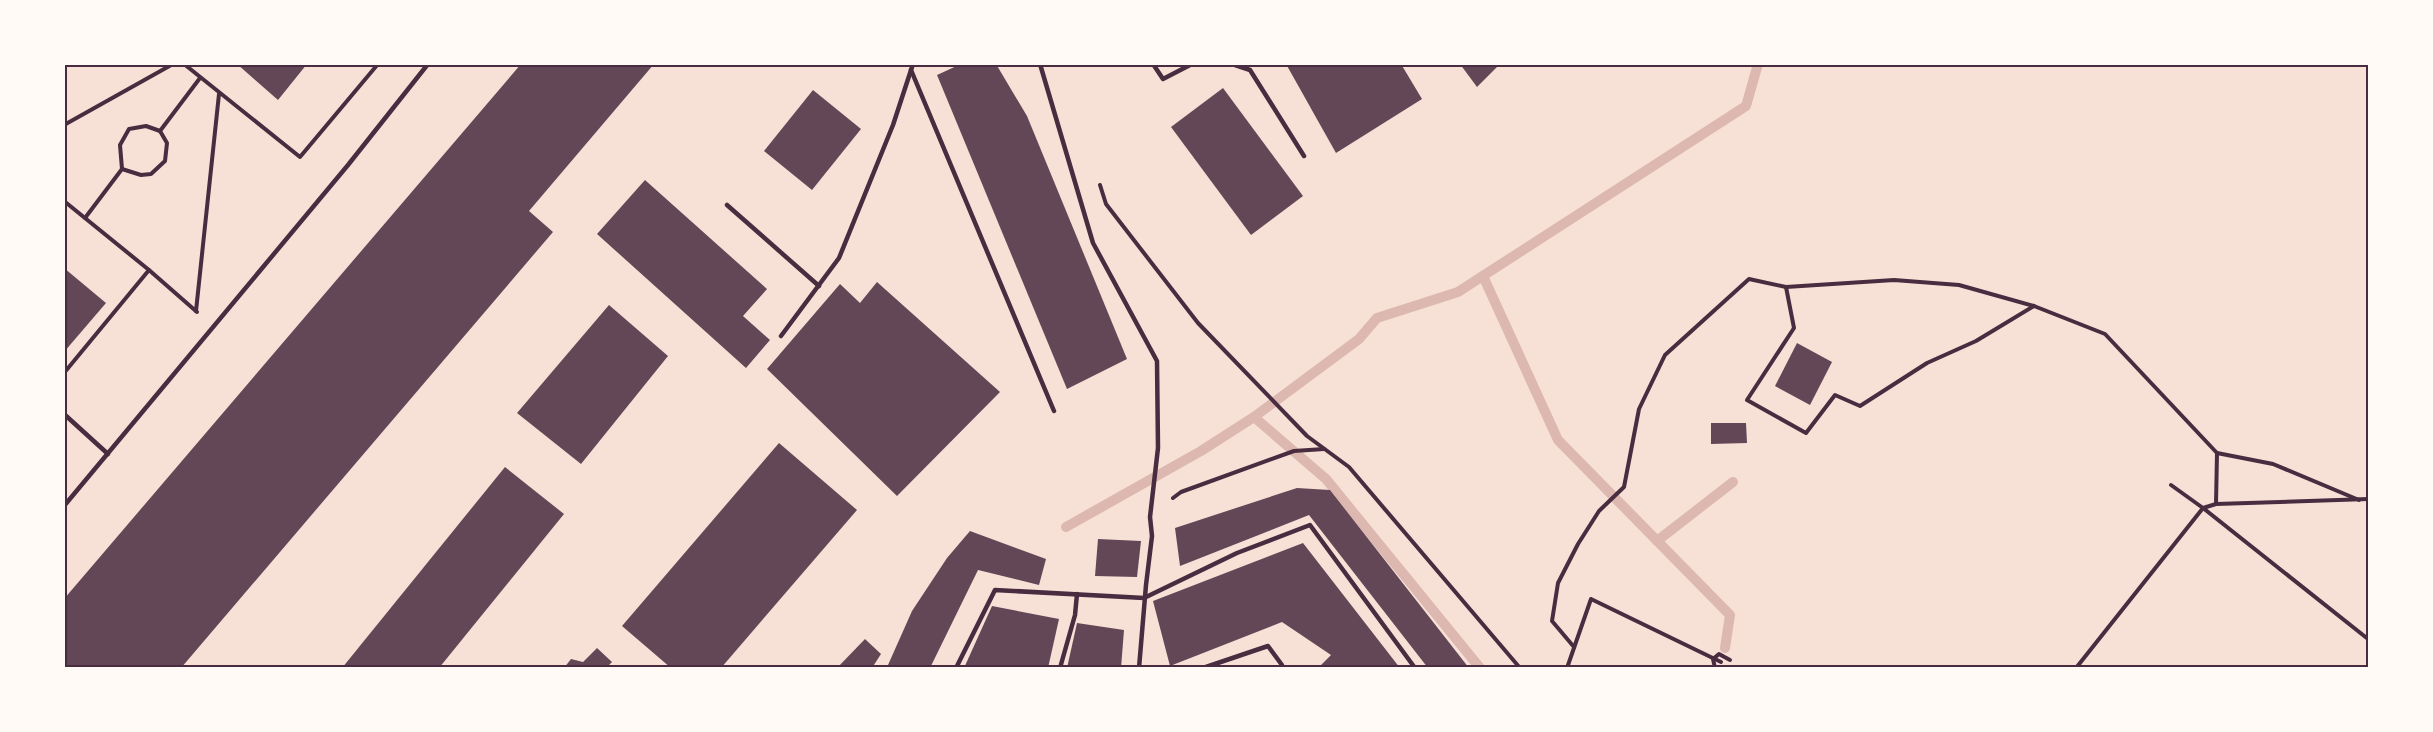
<svg xmlns="http://www.w3.org/2000/svg" width="2433" height="732" font-family="'Fira Sans',sans-serif">
<rect width="100%" height="100%" fill="#f7e1d7"/>
<g fill="none" stroke-linecap="round" stroke-linejoin="round">
<!-- stream -->
<g stroke="#dcb8b0" stroke-width="10">
<polyline points="1483,276 1558,440 1730,615 1725,648"/>
<polyline points="1254,417 1326,479 1480,668"/>
<polyline points="1066,527 1201,451 1254,417 1359,339 1377,318 1458,292 1746,106 1758,64"/>
<polyline points="1657,541 1733,482"/>
</g>
</g>
<!-- building -->
<g fill="#644757">
<polygon points="237,64 307,64 278,100"/>
<polygon points="521,64 654,64 529,211 553,232 181,668 64,668 64,599"/>
<polygon points="961,64 996,64 1027,116 1127,359 1067,389 937,75"/>
<polygon points="1286,64 1401,64 1422,99 1336,153"/>
<polygon points="1460,64 1500,64 1477,87"/>
<polygon points="1223,88 1303,196 1251,235 1171,127"/>
<polygon points="813,90 861,129 812,190 764,151"/>
<polygon points="645,180 767,289 743,316 770,340 746,368 597,234"/>
<polygon points="64,268 106,303 64,352"/>
<polygon points="877,282 1000,392 897,496 767,369 840,284 860,303"/>
<polygon points="609,305 668,356 581,464 517,413"/>
<polygon points="1797,343 1832,362 1810,405 1775,386"/>
<polygon points="1711,423 1746,423 1747,443 1711,444"/>
<polygon points="779,443 857,510 721,668 671,668 622,626"/>
<polygon points="505,467 564,514 439,668 342,668"/>
<polygon points="1297,488 1330,490 1469,668 1428,668 1309,515 1180,566 1175,528"/>
<polygon points="970,531 1046,559 1039,585 978,570 930,668 893,668 888,665 912,611 947,558"/>
<polygon points="1098,539 1141,541 1137,577 1095,576"/>
<polygon points="1303,543 1400,668 1318,668 1331,655 1282,622 1170,666 1153,601"/>
<polygon points="992,606 1059,619 1048,668 964,668"/>
<polygon points="1077,623 1124,630 1121,668 1067,668"/>
<polygon points="865,639 881,654 872,668 837,668"/>
<polygon points="597,648 612,662 606,668 564,668 571,659 583,662"/>
</g>
<g fill="none" stroke-linecap="round" stroke-linejoin="round">
<!-- path -->
<g stroke="#4a2c40" stroke-width="4">
<polyline points="184,64 300,157 378,64"/>
<polyline points="64,125 173,64"/>
<polyline points="122,169 120,145 129,129 146,126 160,131"/>
<polyline points="1100,185 1106,204 1198,323 1307,436 1349,467 1520,668"/>
<polyline points="64,201 149,270 64,373"/>
<polyline points="85,218 122,169 141,175 151,174 165,161 167,143 160,131 200,78"/>
<polyline points="149,270 197,312"/>
<polyline points="1786,287 1894,280 1959,285 2034,306"/>
<polyline points="196,311 219,94"/>
<polyline points="2171,485 2203,508 2368,639"/>
<polyline points="1173,498 1181,492 1294,451 1324,449"/>
<polyline points="2216,504 2217,453"/>
<polyline points="1574,647 1552,621 1558,583 1578,544 1599,511 1624,487 1639,409 1665,355 1749,279 1786,287 1794,328 1747,400 1806,433 1835,395 1860,406 1927,363 1976,341 2034,306 2105,334 2217,453 2273,464 2359,500"/>
<polyline points="1567,668 1591,599 1721,662"/>
<polyline points="1715,668 1713,659 1719,654 1730,660"/>
<polyline points="2076,668 2203,508 2216,504 2368,499"/>
</g>
<!-- service -->
<g stroke="#4a2c40" stroke-width="4.5">
<polyline points="1040,64 1093,243 1157,361 1158,448 1150,517 1152,536 1146,585 1139,668"/>
<polyline points="1153,64 1163,79 1192,64"/>
<polyline points="1232,64 1250,70 1304,156"/>
<polyline points="911,70 1054,411"/>
<polyline points="727,205 819,286"/>
<polyline points="781,336 839,258 893,125 913,64"/>
<polyline points="64,414 108,454"/>
<polyline points="64,506 348,165 428,64"/>
<polyline points="956,668 995,590 1144,598 1237,553 1310,525 1415,668"/>
<polyline points="1060,668 1075,615 1077,594"/>
<polyline points="1203,668 1268,646 1282,665 1280,668"/>
</g>
</g>
<!-- border -->
<rect width="2433" height="732" fill="none" stroke="#fffaf5" stroke-width="132"/>
<rect x="66" y="66" width="2301" height="600" fill="none" stroke="#4a2c40" stroke-width="2"/>
</svg>
